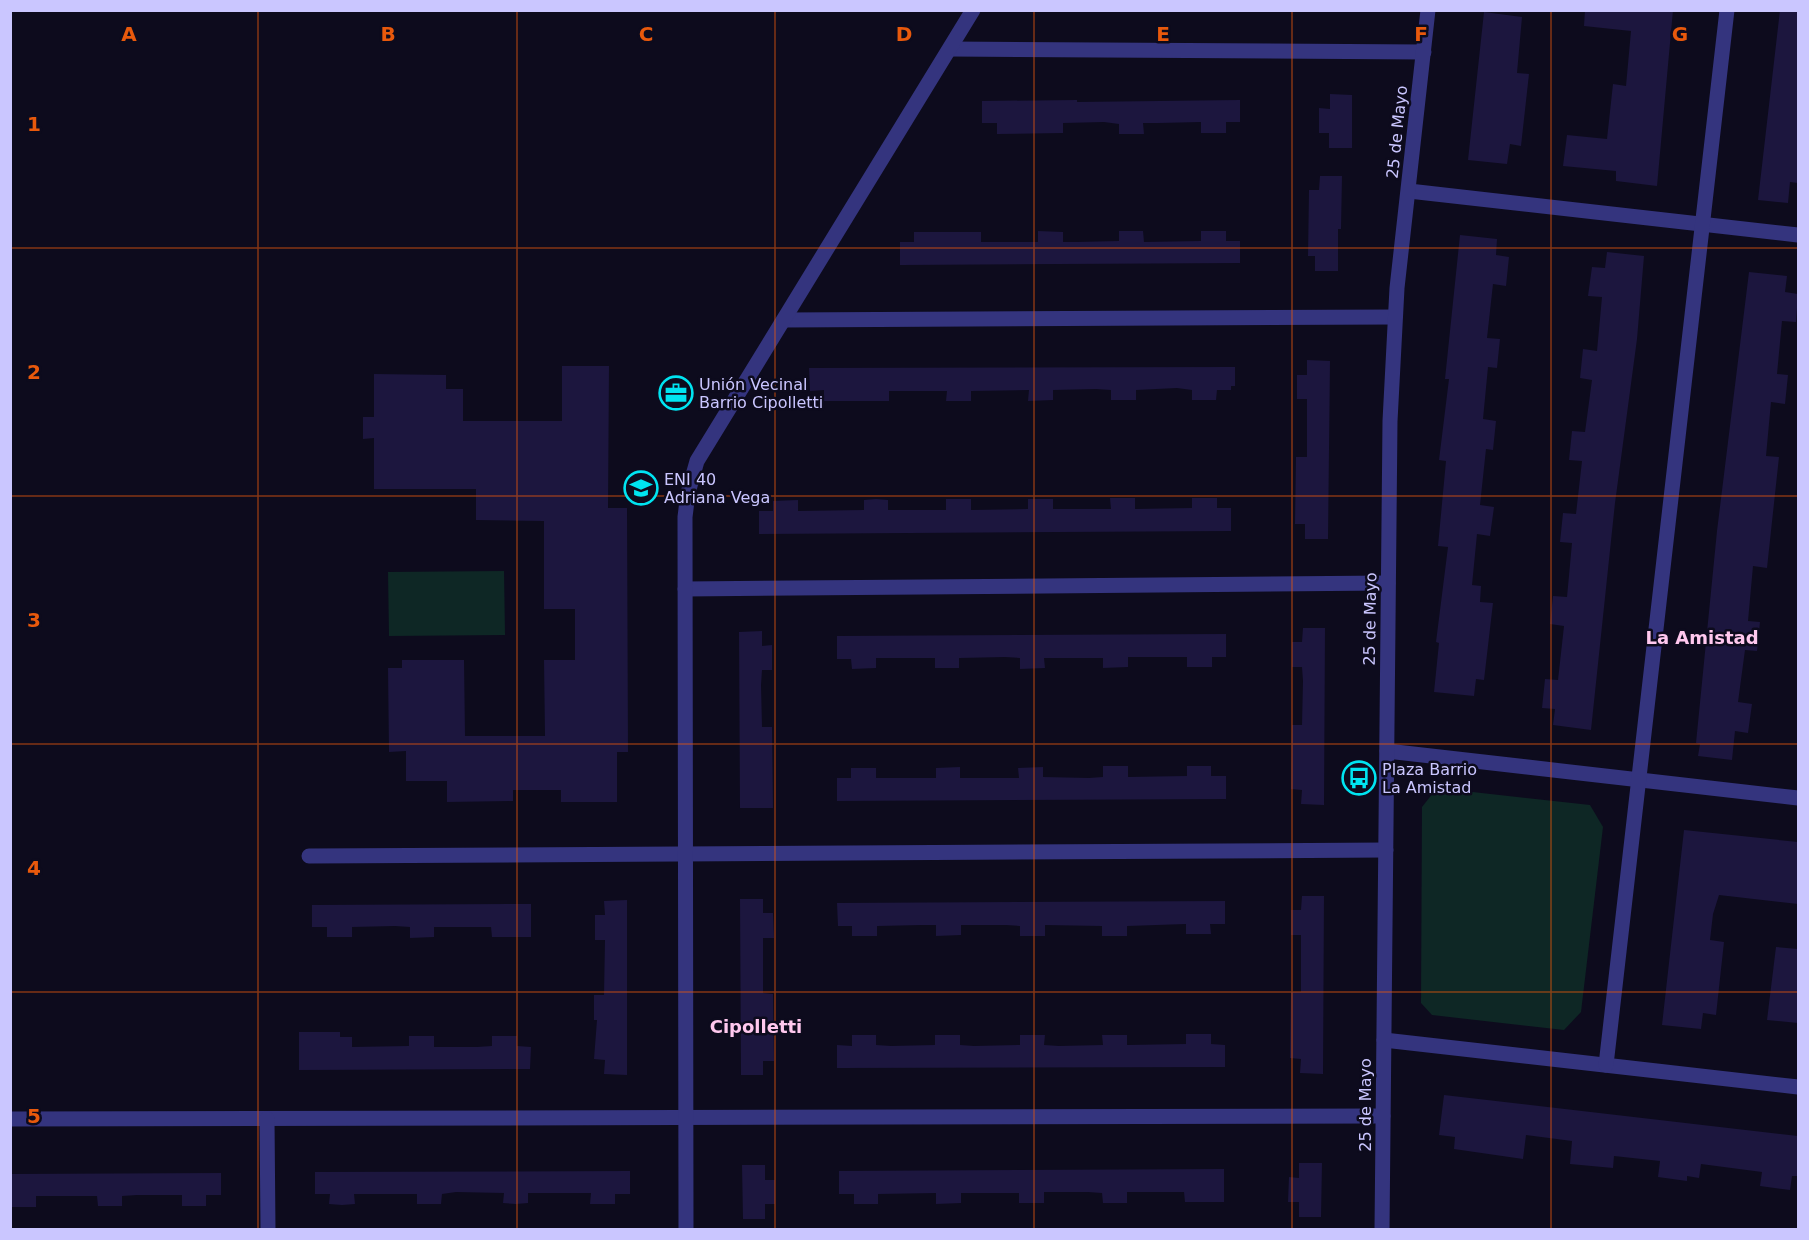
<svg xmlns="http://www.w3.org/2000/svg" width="1809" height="1240" font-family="'DejaVu Sans',sans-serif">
<rect width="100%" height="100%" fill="#0d0b1d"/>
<!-- green -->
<g fill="#0e2725">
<polygon points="504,571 505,635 389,636 388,572"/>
<polygon points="1437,788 1590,805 1603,827 1581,1012 1564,1030 1432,1015 1421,1003 1422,807"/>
</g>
<!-- building -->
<g fill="#1c163e">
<polygon points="1585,10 1673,10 1657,186 1616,181 1616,171 1563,166 1567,135 1607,139 1613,84 1626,86 1631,31 1584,26"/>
<polygon points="1780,10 1798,10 1798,183 1790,182 1788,203 1758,200"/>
<polygon points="1484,12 1522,17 1517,73 1529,74 1521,146 1510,144 1507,164 1468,160"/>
<polygon points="1330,94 1352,95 1352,148 1329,148 1329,133 1319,133 1319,108 1330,109"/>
<polygon points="1077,100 1077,102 1240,100 1240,122 1226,122 1226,133 1201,133 1201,122 1158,123 1143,123 1144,134 1119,134 1119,124 1104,122 1063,123 1063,133 997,134 997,123 982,123 982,101"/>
<polygon points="1320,176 1342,176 1341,229 1338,229 1338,271 1315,271 1315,256 1308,256 1309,190 1319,190"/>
<polygon points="1038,231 1063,232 1063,242 1077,242 1119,241 1119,231 1143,231 1144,242 1201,241 1201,231 1226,231 1226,241 1240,241 1240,263 900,265 900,242 914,242 914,232 981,232 981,242 1038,242"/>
<polygon points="1460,235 1497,239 1496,255 1509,257 1506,286 1493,284 1487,338 1500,339 1497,368 1488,367 1483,419 1496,421 1493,450 1486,449 1480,505 1494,507 1490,536 1477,534 1472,585 1481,586 1480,602 1493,603 1484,680 1476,679 1474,696 1434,692 1439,643 1436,642 1448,547 1438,546 1446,461 1439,460 1449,379 1445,379"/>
<polygon points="1607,252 1644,256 1637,339 1615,503 1591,730 1553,725 1555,709 1542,708 1545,679 1558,680 1564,626 1550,624 1553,596 1567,597 1572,543 1560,542 1563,513 1576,514 1582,461 1569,460 1572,431 1585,432 1592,380 1580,378 1583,349 1597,351 1602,297 1588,296 1592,267 1605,268"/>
<polygon points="1749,272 1787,276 1785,292 1798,294 1796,322 1782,321 1777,374 1788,375 1785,404 1771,402 1766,456 1779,457 1767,568 1753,566 1748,621 1760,622 1757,651 1745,650 1738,702 1752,704 1748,733 1735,731 1732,760 1698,756 1700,744 1696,743 1717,531"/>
<polygon points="1307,360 1330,361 1328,539 1305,539 1305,524 1295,524 1296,457 1307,457 1307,399 1297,399 1297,375 1307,375"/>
<polygon points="562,366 609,366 608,508 627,508 628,752 617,752 617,802 561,802 561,790 513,790 513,801 447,802 447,781 406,781 406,751 389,752 388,668 402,668 402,660 464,660 465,736 545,736 544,660 575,660 575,609 544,609 544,521 476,520 476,489 374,489 374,438 363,439 363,417 374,417 374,374 446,375 446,389 463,389 463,421 562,421"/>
<polygon points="1235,367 1235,386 1231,386 1231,390 1217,390 1216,400 1192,400 1192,390 1177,388 1136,390 1136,400 1111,400 1111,390 1096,389 1053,390 1053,400 1028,401 1029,390 971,391 971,401 946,401 947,391 889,391 889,401 824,401 824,390 810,391 809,368"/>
<polygon points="1110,498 1135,498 1135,509 1192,508 1192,498 1217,498 1217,508 1231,508 1231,531 759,534 759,511 773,511 773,501 798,500 798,511 864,510 864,500 876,499 888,500 888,510 946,510 946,499 971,499 971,510 1028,509 1028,499 1053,499 1053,509 1111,509"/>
<polygon points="1303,628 1325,628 1324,805 1301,804 1302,790 1291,789 1292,725 1302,725 1303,681 1302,667 1292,667 1292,642 1302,642"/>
<polygon points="762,631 762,646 772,645 772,670 762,670 761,685 762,727 772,727 773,808 740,808 739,632"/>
<polygon points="1226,634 1226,657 1212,657 1212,667 1187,667 1187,657 1128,657 1128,667 1103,668 1103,658 1044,658 1045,668 1020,669 1020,658 1005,657 959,658 959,668 935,668 935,658 876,658 876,668 852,669 851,659 837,659 837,636"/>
<polygon points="1103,766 1128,766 1128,777 1187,776 1187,766 1211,766 1211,776 1226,776 1226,799 837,801 837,778 851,778 851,768 876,768 876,778 936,778 936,768 960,767 960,778 1019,778 1018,768 1043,767 1043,777 1089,778 1103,777"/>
<polygon points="1684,830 1798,842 1798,904 1719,895 1713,914 1710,940 1724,942 1716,1015 1703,1013 1701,1029 1662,1025"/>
<polygon points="1302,896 1324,896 1323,1074 1300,1073 1301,1059 1290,1058 1291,992 1301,992 1301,935 1291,935 1291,910 1301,910"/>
<polygon points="740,899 763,899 763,913 773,913 774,938 763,938 763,993 773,994 774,1061 763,1061 763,1075 741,1075"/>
<polygon points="627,900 627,1075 604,1074 605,1060 594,1059 597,1020 594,1020 594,995 604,995 605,940 595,940 595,915 605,915 604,901"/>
<polygon points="1225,901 1225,924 1210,924 1211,934 1186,934 1186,924 1127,926 1127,936 1102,936 1102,926 1045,925 1045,936 1020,936 1020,926 1006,925 961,925 961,935 936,936 936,925 922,925 877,926 877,936 852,936 852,926 838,926 837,903"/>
<polygon points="531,904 531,937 492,937 491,927 434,927 434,937 410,938 410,927 395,926 352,927 352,937 327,937 327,927 312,927 312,905"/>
<polygon points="1776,947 1798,949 1798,1023 1767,1020"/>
<polygon points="299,1032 340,1032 340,1037 352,1037 352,1047 409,1046 409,1036 434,1036 434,1047 477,1047 492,1046 492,1036 517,1036 517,1046 531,1047 530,1069 299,1070"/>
<polygon points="1186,1034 1211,1034 1211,1044 1225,1045 1225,1067 837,1068 837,1045 852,1046 852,1035 876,1035 876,1045 891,1046 935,1045 935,1035 960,1035 960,1045 974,1046 1020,1045 1020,1035 1045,1035 1044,1045 1059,1046 1103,1045 1102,1035 1127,1035 1127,1045 1186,1044"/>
<polygon points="1444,1095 1798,1136 1798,1176 1792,1176 1790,1190 1760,1186 1762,1172 1701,1164 1699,1178 1687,1176 1687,1181 1658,1177 1660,1161 1614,1156 1613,1168 1570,1164 1572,1141 1526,1135 1523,1159 1454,1149 1455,1137 1439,1135"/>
<polygon points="1299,1163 1322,1163 1321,1217 1299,1217 1299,1202 1288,1202 1289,1177 1299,1178"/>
<polygon points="742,1165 765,1165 765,1180 775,1180 775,1204 765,1204 765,1219 743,1219"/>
<polygon points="1224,1169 1224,1202 1185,1202 1184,1192 1127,1192 1127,1203 1103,1203 1102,1193 1088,1192 1044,1192 1044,1203 1019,1203 1019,1193 961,1193 961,1203 936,1204 936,1193 878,1194 878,1204 854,1204 854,1194 839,1194 839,1171"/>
<polygon points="630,1171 630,1194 615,1194 615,1204 590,1204 591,1193 528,1193 528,1203 516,1204 503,1203 504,1193 456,1192 442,1194 441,1204 417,1204 417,1194 354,1194 355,1204 342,1205 329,1204 330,1194 315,1194 315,1172"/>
<polygon points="221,1173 221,1195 206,1195 206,1206 182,1206 182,1195 137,1195 122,1196 122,1206 98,1206 97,1196 36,1196 36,1207 11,1207 10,1174"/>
</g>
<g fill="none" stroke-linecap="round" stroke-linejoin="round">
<!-- minor -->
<g stroke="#34347e" stroke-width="15">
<polyline points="950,49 1424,52"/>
<polyline points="1409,191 1798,235"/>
<polyline points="784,320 1395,317"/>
<polyline points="685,589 1388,583"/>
<polyline points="1387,751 1798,798"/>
<polyline points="309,856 1386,850"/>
<polyline points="1384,1040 1798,1087"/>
<polyline points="1606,1065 1727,10"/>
<polyline points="10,1119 1383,1116"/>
<polyline points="267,1119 268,1230"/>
<polyline points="686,1230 685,517 688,493 697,461 973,10"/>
<polyline points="1382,1230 1390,421 1397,288 1428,10"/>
</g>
</g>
<!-- grid -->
<path fill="none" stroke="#e8590c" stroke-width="1.5" stroke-opacity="0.55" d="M 258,10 L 258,1230M 517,10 L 517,1230M 775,10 L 775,1230M 1034,10 L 1034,1230M 1292,10 L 1292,1230M 1551,10 L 1551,1230M 10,248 L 1798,248M 10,496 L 1798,496M 10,744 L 1798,744M 10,992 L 1798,992"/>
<!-- icons -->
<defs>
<symbol id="office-ring" viewBox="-11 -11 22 22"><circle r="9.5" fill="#0d0b1d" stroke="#00e4f1" stroke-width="1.5"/><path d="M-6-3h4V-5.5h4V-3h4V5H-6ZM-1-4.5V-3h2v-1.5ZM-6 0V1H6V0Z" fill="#00e4f1"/></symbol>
<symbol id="school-ring" viewBox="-11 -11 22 22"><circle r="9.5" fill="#0d0b1d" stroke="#00e4f1" stroke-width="1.5"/><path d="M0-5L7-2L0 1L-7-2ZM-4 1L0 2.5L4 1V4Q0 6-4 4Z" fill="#00e4f1"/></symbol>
<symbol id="bus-ring" viewBox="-11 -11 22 22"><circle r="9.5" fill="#0d0b1d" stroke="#00e4f1" stroke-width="1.5"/><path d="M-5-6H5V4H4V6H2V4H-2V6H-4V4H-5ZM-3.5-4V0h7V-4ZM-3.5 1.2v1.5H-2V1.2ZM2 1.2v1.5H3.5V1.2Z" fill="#00e4f1"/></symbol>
</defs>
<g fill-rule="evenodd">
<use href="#office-ring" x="657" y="374" width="38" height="38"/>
<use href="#school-ring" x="622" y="469" width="38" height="38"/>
<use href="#bus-ring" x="1340" y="759" width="38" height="38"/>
</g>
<g text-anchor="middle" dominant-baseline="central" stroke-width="5" stroke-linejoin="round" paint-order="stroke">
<!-- street labels -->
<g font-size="16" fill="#cac6ff" stroke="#0d0b1d">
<text transform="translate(1397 132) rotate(-84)">25 de Mayo</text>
<text transform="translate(1370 619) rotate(-89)">25 de Mayo</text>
<text transform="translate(1365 1105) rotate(-90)">25 de Mayo</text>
</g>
<!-- poi labels -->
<g font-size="16" fill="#cac6ff" stroke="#0d0b1d" text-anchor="start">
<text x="699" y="384">Unión Vecinal<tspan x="699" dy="18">Barrio Cipolletti</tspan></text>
<text x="664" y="479">ENI 40<tspan x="664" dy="18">Adriana Vega</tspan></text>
<text x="1382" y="769">Plaza Barrio<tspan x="1382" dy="18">La Amistad</tspan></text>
</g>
<!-- neighbourhood labels -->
<g font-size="18" font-weight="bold" fill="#ffc8ee" stroke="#0d0b1d">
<text x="1702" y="637">La Amistad</text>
<text x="756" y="1026">Cipolletti</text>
</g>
</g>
<g font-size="20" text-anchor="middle" font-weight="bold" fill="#e8590c" stroke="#0d0b1d" stroke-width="5" stroke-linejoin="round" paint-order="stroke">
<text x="129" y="41">A</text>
<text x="388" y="41">B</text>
<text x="646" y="41">C</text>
<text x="904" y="41">D</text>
<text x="1163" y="41">E</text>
<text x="1421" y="41">F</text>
<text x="1680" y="41">G</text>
<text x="34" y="131">1</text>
<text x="34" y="379">2</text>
<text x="34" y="627">3</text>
<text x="34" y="875">4</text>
<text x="34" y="1123">5</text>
</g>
<!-- border -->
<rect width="1809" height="1240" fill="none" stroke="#cac6ff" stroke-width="24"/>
</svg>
